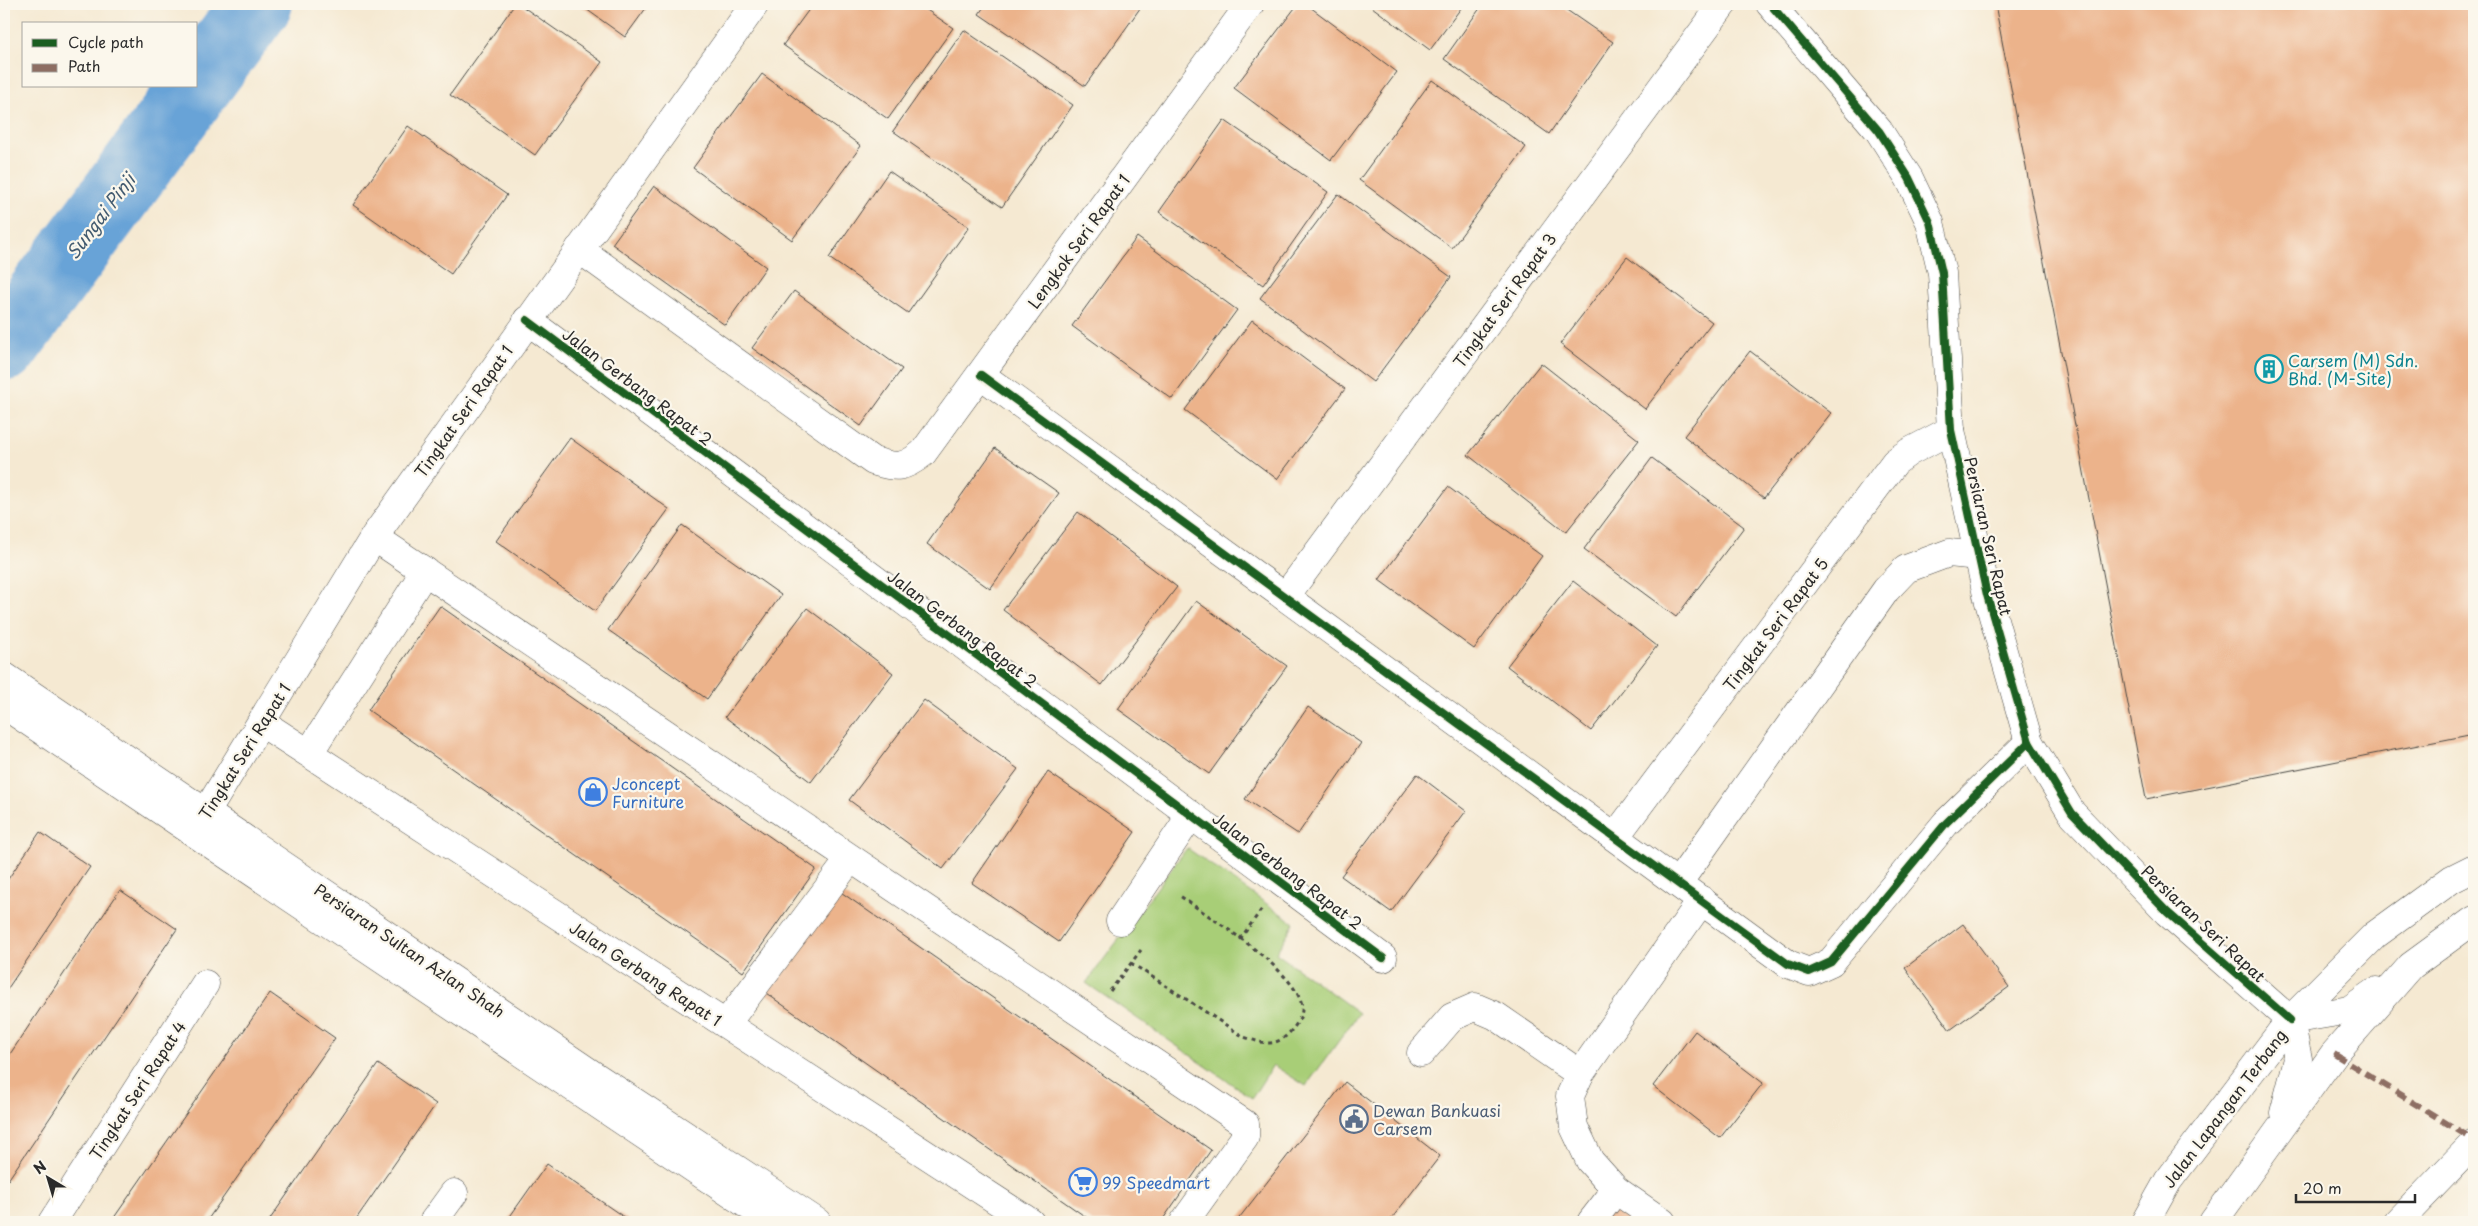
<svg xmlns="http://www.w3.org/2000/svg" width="2478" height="1226" font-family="'Playpen Sans',sans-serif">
<rect width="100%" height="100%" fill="#fbf7ec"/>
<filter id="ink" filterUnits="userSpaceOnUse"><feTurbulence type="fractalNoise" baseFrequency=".02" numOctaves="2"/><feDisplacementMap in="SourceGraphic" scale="10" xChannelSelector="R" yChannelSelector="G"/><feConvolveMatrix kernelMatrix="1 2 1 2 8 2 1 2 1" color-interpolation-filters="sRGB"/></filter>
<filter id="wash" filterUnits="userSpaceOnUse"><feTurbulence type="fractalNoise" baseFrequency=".0096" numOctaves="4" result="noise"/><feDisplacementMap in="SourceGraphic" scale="20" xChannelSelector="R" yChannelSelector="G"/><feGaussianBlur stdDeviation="1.12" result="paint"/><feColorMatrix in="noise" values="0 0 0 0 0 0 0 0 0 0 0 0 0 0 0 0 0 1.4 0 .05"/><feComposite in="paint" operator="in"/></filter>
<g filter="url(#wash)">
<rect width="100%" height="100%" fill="#f5e9d2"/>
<!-- green -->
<polygon fill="#a8ce77" stroke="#6a7c51" points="1187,848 1294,923 1276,953 1359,1013 1306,1086 1273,1065 1252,1098 1086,983"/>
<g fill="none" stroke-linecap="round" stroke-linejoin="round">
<!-- river -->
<polyline stroke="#67a3d7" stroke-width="71" points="4,346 257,4"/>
</g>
<g id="blocks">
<!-- building -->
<g fill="#ecb38b">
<polygon points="515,4 519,4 602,62 535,155 450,95"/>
<polygon points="579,4 649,4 625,37"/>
<polygon points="813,4 918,4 953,28 888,119 783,45"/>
<polygon points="986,4 1143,4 1085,86 979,14"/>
<polygon points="1298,4 1306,4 1397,72 1331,160 1234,88"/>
<polygon points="1368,4 1464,4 1430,50"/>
<polygon points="1483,4 1558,4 1613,42 1549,134 1444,59"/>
<polygon points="1995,4 2474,4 2474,734 2146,799"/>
<polygon points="964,30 1073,105 1002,207 893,131"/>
<polygon points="762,74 861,146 792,240 693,168"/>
<polygon points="1432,80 1526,147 1452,248 1359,180"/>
<polygon points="1224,120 1328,192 1263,285 1159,212"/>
<polygon points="408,126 507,195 451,274 353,205"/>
<polygon points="889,171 969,227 908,313 829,258"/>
<polygon points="654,186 766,267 725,325 612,244"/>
<polygon points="1338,194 1451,277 1373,382 1260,298"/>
<polygon points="1137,237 1237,310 1172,399 1072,326"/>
<polygon points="1627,257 1712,322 1645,409 1560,344"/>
<polygon points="794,291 902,369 861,426 752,348"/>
<polygon points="1252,320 1345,389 1277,479 1185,410"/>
<polygon points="1750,351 1831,413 1764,498 1684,436"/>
<polygon points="1541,363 1639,440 1566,532 1468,455"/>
<polygon points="570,438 669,509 595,611 496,541"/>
<polygon points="995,448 1059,493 990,589 927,544"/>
<polygon points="1652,458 1744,527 1676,617 1584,549"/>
<polygon points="1448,487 1542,556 1474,649 1379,580"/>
<polygon points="1078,512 1177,587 1102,685 1003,610"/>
<polygon points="682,525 781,595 707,699 608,630"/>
<polygon points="1573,581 1657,646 1591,731 1507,666"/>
<polygon points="1196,601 1287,666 1209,774 1118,709"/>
<polygon points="440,606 816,869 743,972 368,710"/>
<polygon points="807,608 893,673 811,782 725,717"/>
<polygon points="924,700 1018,769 943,869 849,800"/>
<polygon points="1308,707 1361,743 1298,834 1245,799"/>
<polygon points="1048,772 1135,832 1059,942 972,883"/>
<polygon points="1417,774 1466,811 1391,912 1341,876"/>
<polygon points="40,832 90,867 4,994 4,885"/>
<polygon points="835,888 1211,1150 1161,1222 1093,1222 763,991"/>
<polygon points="120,890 177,929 8,1180 4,1177 4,1063"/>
<polygon points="1963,924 2009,987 1950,1030 1905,968"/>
<polygon points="270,993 335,1038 206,1222 111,1222"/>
<polygon points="1695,1031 1763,1083 1720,1138 1653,1086"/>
<polygon points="378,1064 436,1104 354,1222 268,1222"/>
<polygon points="1345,1082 1440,1156 1389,1222 1236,1222"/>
<polygon points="547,1164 631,1222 506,1222"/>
<polygon points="1599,1191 1639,1222 1577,1222"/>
</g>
</g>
</g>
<g filter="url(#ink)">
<use href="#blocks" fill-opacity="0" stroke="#494844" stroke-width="1"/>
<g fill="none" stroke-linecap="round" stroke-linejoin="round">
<defs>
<g id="minor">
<polyline points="1770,4 1879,131 1909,178 1930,222 1942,273 1951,430 1987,595 2029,742 2072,813 2167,912 2290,1020"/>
<path d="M 579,249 L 873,461 C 897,468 903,469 923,453 L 1250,4"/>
<polyline points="527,320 1383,958"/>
<polyline points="981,375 1788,964 1809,972 1831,962 1946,823 2029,742"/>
<polyline points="374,537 1245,1124 1245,1137 1184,1222"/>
<polyline points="1285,597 1723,4"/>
<polyline points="4,676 592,1074 817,1222"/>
<polyline points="4,705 773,1222"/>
<polyline points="262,723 1030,1222"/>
<polyline points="309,753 425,571"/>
<polyline points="194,832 374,537 755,4"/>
<polyline points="1615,837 1895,462 1909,452 1951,430"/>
<polyline points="1678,883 1886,590 1906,569 1949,553 1978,556"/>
<polyline points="1120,921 1191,815"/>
<polyline points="2290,1020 2349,1010 2376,991"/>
<polyline points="726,1024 850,859"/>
<polyline points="1421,1053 1452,1017 1475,1007 1496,1016 1580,1074"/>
<polyline points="2284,1113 2298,1059 2290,1020"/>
<polyline points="52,1222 205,984"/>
<polyline points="433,1222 454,1193"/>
<polyline points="1591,1222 1616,1190"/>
<polyline points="1662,1222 1616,1190 1590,1161 1574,1127 1570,1096 1580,1074 1702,900"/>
<polyline points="2145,1222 2168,1181 2290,1020 2375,935 2452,879 2474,868"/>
<polyline points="2213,1222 2334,1054 2411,966 2474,920"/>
<polyline points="2398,1222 2474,1143"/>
</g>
</defs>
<!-- minor casing -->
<use href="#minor" stroke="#494844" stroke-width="29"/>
<!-- path -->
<g stroke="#494844" stroke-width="3" stroke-dasharray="4 4" stroke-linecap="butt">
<polyline points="1240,939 1262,909"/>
<path d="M 1131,963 L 1244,1037 C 1262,1043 1275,1048 1289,1033 C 1295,1027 1303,1016 1302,1007 C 1298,971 1209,917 1180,896"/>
<polyline points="1110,991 1141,950"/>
</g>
<!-- minor -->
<use href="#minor" stroke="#fff" stroke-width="28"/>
<!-- quiet -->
<polyline stroke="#8d6e63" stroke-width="6" stroke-dasharray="12 6" stroke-linecap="butt" points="2334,1054 2474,1140"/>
<defs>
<g id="cycleway">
<polyline points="1770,4 1879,131 1909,178 1930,222 1942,273 1951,430 1987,595 2029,742 2072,813 2167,912 2290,1020"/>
<polyline points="527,320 1383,958"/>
<polyline points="981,375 1788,964 1809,972 1831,962 1946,823 2029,742"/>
</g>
</defs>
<!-- cycleway casing -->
<use href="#cycleway" stroke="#fbf7ec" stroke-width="11"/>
<!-- cycleway -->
<use href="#cycleway" stroke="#1b5e20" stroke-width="8"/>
</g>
</g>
<!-- icons -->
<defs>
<symbol id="building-ring" viewBox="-11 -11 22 22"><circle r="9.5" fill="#fbf7ec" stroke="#0f9aa8" stroke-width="1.5"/><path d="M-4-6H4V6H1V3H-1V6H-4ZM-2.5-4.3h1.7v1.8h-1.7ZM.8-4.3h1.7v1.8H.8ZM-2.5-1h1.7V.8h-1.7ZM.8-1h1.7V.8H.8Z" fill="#0f9aa8"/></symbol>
<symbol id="shop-ring" viewBox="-11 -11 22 22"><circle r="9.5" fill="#fbf7ec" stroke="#3f7fe0" stroke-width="1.5"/><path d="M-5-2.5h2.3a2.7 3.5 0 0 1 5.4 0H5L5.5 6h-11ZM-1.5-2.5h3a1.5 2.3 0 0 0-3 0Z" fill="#3f7fe0"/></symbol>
<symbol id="civic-ring" viewBox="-11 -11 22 22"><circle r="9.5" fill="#fbf7ec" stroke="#5c6f8a" stroke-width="1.5"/><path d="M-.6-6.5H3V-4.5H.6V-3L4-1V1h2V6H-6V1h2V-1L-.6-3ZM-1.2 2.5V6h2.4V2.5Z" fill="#5c6f8a"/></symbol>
<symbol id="supermarket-ring" viewBox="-11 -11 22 22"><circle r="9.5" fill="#fbf7ec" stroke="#3f7fe0" stroke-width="1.5"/><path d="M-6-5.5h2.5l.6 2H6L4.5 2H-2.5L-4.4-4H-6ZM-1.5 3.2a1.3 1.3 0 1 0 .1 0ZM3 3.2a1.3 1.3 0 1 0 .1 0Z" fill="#3f7fe0"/></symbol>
</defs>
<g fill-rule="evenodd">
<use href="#building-ring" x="2253" y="353" width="32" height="32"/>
<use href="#shop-ring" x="577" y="776" width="32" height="32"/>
<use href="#civic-ring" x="1338" y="1103" width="32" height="32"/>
<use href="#supermarket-ring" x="1067" y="1166" width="32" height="32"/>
</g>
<g text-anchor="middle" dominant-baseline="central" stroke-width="4.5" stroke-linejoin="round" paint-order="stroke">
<!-- street labels -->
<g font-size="16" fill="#2b2b2b" stroke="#fbf7ec">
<text transform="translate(1078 241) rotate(-54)">Lengkok Seri Rapat 1</text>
<text transform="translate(1504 300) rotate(-54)">Tingkat Seri Rapat 3</text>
<text transform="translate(638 386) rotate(37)">Jalan Gerbang Rapat 2</text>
<text transform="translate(463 411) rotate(-55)">Tingkat Seri Rapat 1</text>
<text transform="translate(1989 536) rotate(77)">Persiaran Seri Rapat</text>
<text transform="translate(1775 624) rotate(-53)">Tingkat Seri Rapat 5</text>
<text transform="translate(963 628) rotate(37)">Jalan Gerbang Rapat 2</text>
<text transform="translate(244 751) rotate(-58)">Tingkat Seri Rapat 1</text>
<text transform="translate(1288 870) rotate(37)">Jalan Gerbang Rapat 2</text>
<text transform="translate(2204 923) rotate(43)">Persiaran Seri Rapat</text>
<text transform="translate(410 950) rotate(34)">Persiaran Sultan Azlan Shah</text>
<text transform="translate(646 973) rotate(33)">Jalan Gerbang Rapat 1</text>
<text transform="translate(137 1090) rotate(-57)">Tingkat Seri Rapat 4</text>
<text transform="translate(2224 1108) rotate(-53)">Jalan Lapangan Terbang</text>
</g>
<!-- culture labels -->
<g font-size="16" fill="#0d838f" stroke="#fbf7ec" text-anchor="start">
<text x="2288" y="360">Carsem (M) Sdn.<tspan x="2288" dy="18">Bhd. (M-Site)</tspan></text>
</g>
<!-- shop labels -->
<g font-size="16" fill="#366cbe" stroke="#fbf7ec" text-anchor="start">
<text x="612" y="783">Jconcept<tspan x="612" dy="18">Furniture</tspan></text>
<text x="1102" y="1182">99 Speedmart</text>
</g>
<!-- service labels -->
<g font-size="16" fill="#4e5e75" stroke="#fbf7ec" text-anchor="start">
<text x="1373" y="1110">Dewan Bankuasi<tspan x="1373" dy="18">Carsem</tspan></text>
</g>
<!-- water labels -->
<g font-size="18" font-style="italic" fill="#435b70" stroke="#fbf7ec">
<text transform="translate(100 216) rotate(-53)">Sungai Pinji</text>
</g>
</g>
<!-- margin -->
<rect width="2478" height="1226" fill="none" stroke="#fbf7ec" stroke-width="20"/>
<!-- legend -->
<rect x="22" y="22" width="175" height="65" fill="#fbf7ec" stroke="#a8a59f"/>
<rect x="32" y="39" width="25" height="8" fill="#1b5e20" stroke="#a8a59f"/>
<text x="68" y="48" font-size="15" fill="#2b2b2b">Cycle path</text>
<rect x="32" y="64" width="25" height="8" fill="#8d6e63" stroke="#a8a59f"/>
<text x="68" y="72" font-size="15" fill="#2b2b2b">Path</text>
<!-- north arrow -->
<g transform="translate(48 1178) rotate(322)" stroke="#fbf7ec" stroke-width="4" paint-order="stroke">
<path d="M0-4L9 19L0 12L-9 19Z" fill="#2b2b2b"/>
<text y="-8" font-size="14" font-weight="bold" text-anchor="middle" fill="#2b2b2b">N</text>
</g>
<!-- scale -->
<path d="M2296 1194v8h119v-8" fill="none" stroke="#2b2b2b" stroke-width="2.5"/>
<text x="2303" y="1194" font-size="15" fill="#2b2b2b" stroke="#fbf7ec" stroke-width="4" paint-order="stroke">20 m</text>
</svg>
